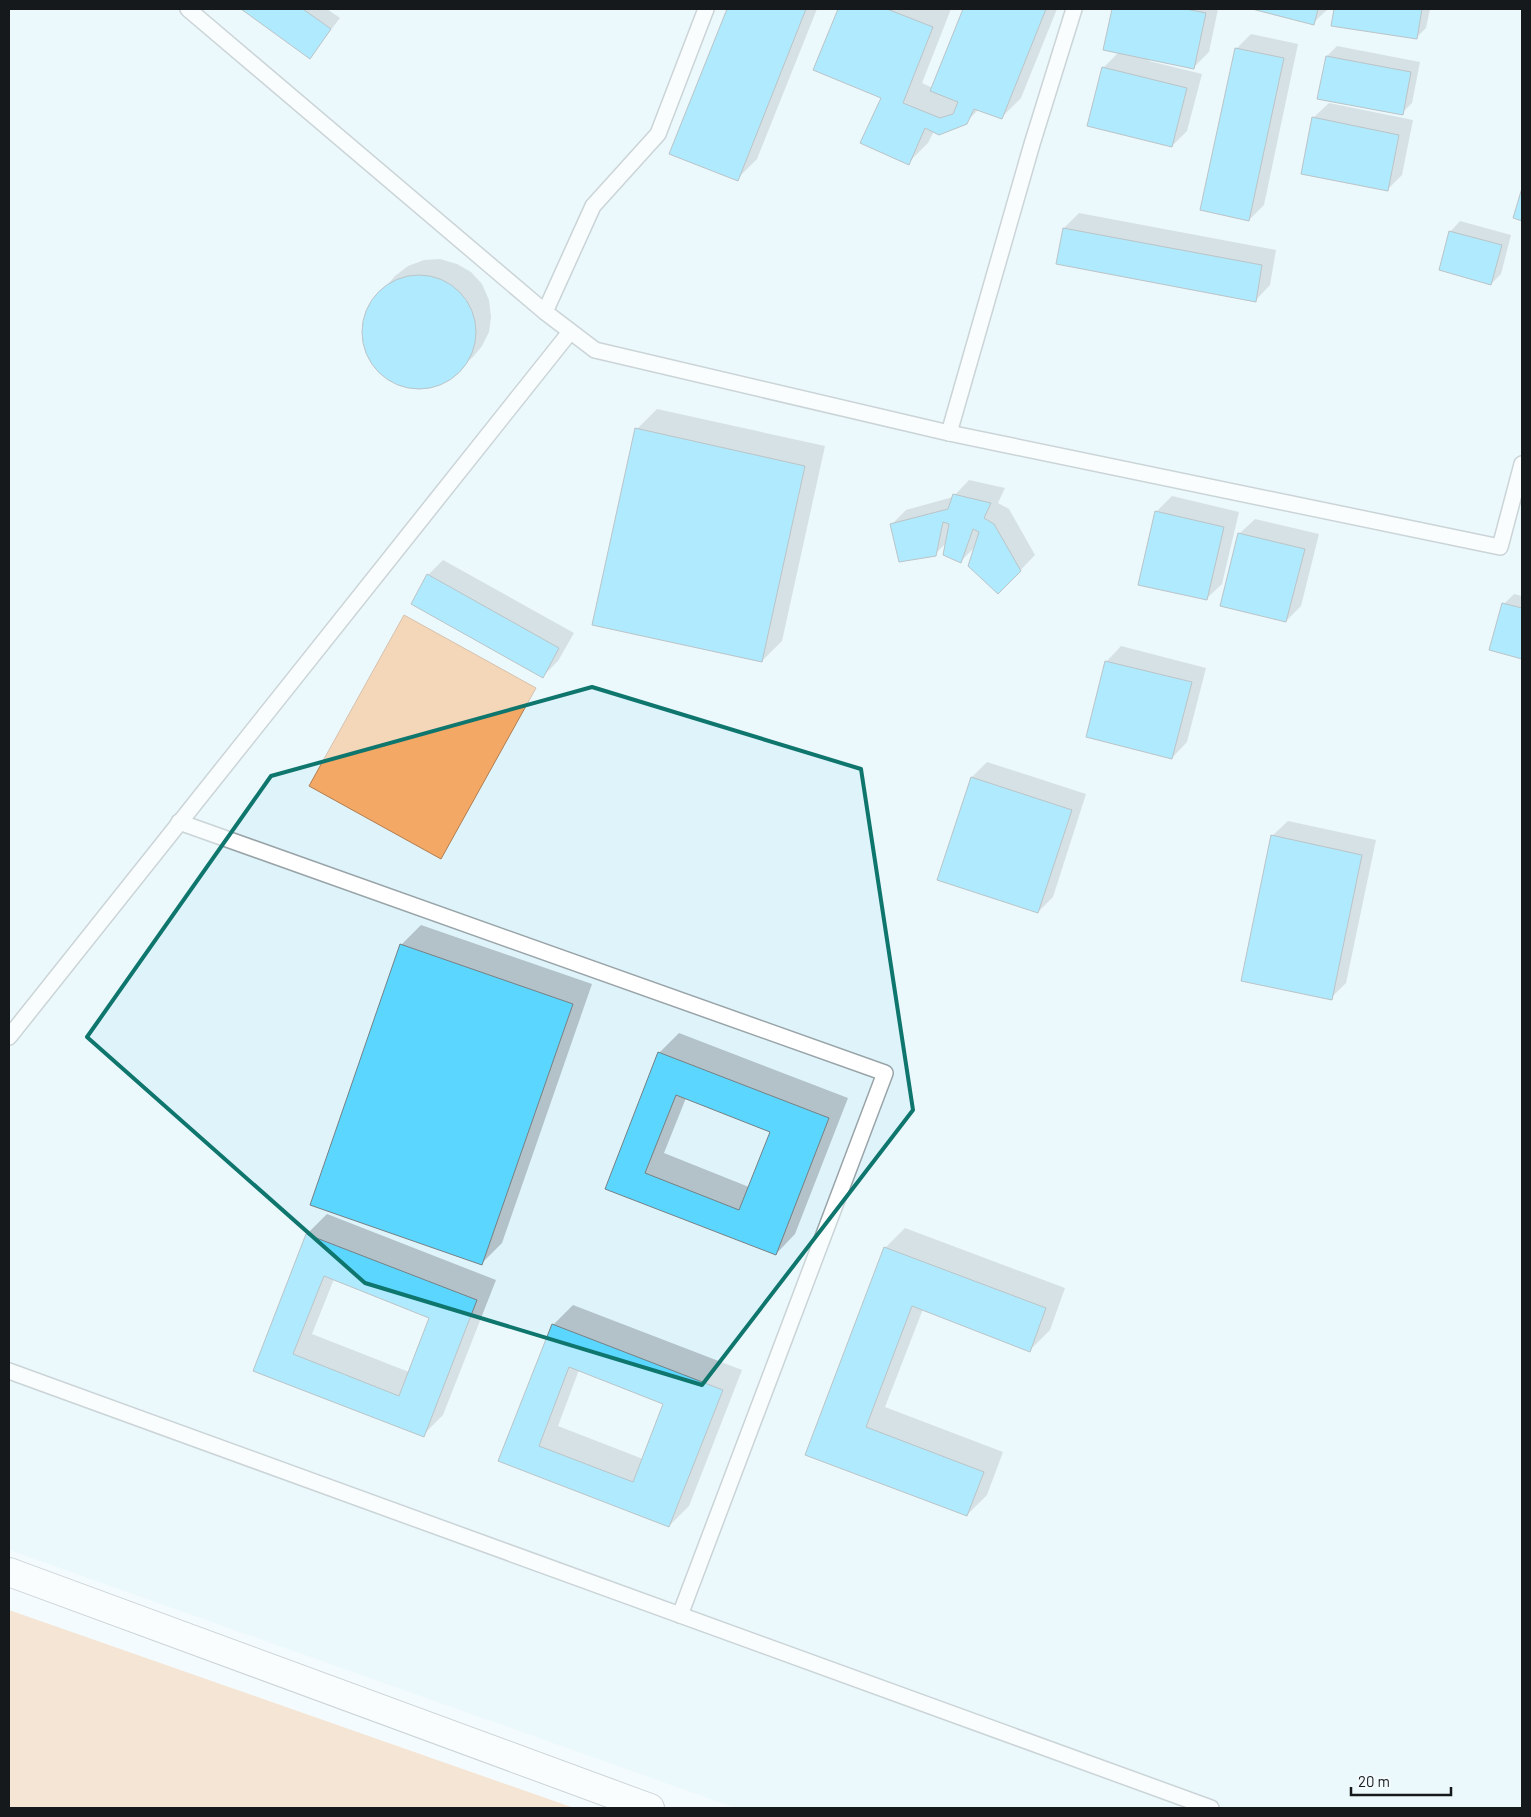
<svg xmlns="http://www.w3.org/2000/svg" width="1531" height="1817" font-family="Barlow,sans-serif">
<rect width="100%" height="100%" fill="#f4fbfe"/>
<!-- built -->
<polygon fill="#dff3fb" points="9,9 1522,9 1522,1808 736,1808 9,1550"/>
<!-- green -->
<polygon fill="#f6c9a4" points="9,1610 574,1808 9,1808"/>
<!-- water -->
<polygon fill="#f4a865" stroke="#b17d4f" points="404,615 536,688 441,859 309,786"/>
<!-- shadow -->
<g fill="#0003" fill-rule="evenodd">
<polygon points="243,9 327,9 340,18 310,57"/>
<polygon points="729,9 817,9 757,159 737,179 671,153"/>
<polygon points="840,9 951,9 922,83 933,88 965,9 1057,9 1021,98 1001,118 979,109 966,122 934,131 928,143 908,163 882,97 815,69"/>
<polygon points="1113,9 1218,9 1209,52 1193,68 1150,58 1149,61 1202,74 1187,131 1172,146 1103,68 1119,52 1104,49"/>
<polygon points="1257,9 1328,9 1313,23"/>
<polygon points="1335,9 1430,9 1426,28 1416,38 1333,25"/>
<polygon points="1251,34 1298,44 1264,205 1249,220 1236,49"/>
<polygon points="1337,46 1420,62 1412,103 1402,113 1327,56"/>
<polygon points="1329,103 1413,120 1402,175 1387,190 1313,118"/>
<polygon points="1079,213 1276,250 1270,285 1255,301 1064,228"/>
<polygon points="1460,221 1511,235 1501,274 1491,284 1450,232"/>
<polygon points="440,259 457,264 471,272 482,284 489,300 491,317 489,332 482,346 473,357 445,382 430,387 416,388 401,385 388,379 375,368 367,354 363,338 364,321 369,306 395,276 408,266 424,260"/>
<polygon points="657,409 825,446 782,641 762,661 637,429"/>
<polygon points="969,480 1005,488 998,503 1009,509 1035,555 1013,578 975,547 961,561 946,543 935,554 891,525 906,510 953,497"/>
<polygon points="1172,496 1239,512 1222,584 1206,599 1157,511"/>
<polygon points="1255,519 1319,534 1301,606 1286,621 1239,534"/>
<polygon points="443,560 574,633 558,661 543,676 428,575"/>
<polygon points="1514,594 1522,596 1522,658 1491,649 1504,604"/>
<polygon points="1121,646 1206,668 1187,742 1172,758 1106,662"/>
<polygon points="987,762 1086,794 1053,897 1038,912 972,777"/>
<polygon points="1288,821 1376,840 1346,983 1331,998 1272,836"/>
<polygon points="421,925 592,984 502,1243 482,1263 401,945"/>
<path d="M 679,1033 L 848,1098 L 795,1234 L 776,1254 L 607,1189 L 659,1053 ZM 686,1098 L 771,1131 L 749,1187 L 664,1153 Z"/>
<path d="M 327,1214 L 496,1280 L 443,1415 L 423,1435 L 255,1370 L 307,1234 ZM 334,1279 L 431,1317 L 409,1372 L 312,1334 Z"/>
<polygon points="905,1228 1065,1288 1050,1330 1030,1350 923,1309 885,1407 1003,1452 987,1495 967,1515 807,1454 885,1248"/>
<path d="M 573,1305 L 742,1370 L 689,1506 L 669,1526 L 500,1461 L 553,1325 ZM 579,1370 L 665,1403 L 643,1459 L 558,1426 Z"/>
</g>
<!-- building -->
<g fill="#5bd6ff" stroke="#758084" fill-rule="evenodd">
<polygon points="241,9 303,9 331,29 310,59"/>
<polygon points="727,9 806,9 738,181 669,154"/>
<polygon points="838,9 887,9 933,27 903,103 940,118 953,114 958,102 930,91 963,9 1046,9 1002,119 974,109 967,124 939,135 925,128 909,165 860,143 881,98 813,70"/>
<polygon points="1112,9 1186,9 1206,13 1194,69 1103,50"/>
<polygon points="1252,9 1318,9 1314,25"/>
<polygon points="1334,9 1422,9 1417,39 1331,26"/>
<polygon points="1235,48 1284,58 1249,221 1200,210"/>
<polygon points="1326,56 1411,72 1403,115 1317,99"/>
<polygon points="1102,67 1187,88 1172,147 1087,126"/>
<polygon points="1312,117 1399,135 1388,191 1301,174"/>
<polygon points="1522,188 1522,221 1513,218"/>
<polygon points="1063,228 1262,265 1256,302 1056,264"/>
<polygon points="1449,231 1502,245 1491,285 1439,270"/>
<circle cx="419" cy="332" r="57"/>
<polygon points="635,428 805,466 762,662 592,625"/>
<polygon points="953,494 991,503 984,518 994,524 1021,571 998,594 968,566 979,532 973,529 961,563 943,555 949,524 943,522 936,556 899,562 890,524 948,509"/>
<polygon points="1155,511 1224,527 1207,600 1138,585"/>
<polygon points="1238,533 1305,549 1286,622 1220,606"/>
<polygon points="427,574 559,648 543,678 411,604"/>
<polygon points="1502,603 1522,608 1522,659 1489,650"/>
<polygon points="1105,661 1192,682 1172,759 1086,737"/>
<polygon points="971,777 1072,810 1038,913 937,880"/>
<polygon points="1271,835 1362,855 1332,1000 1241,981"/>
<polygon points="400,944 573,1004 482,1265 310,1205"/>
<path d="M 658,1052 L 829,1118 L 776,1255 L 605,1189 ZM 676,1095 L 770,1132 L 739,1210 L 645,1173 Z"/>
<path d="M 306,1234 L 477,1300 L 424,1437 L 253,1371 ZM 324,1276 L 429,1318 L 399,1396 L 293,1354 Z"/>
<polygon points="884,1247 1046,1308 1030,1352 912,1306 866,1427 984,1472 967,1516 805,1455"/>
<path d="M 552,1324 L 723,1390 L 669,1527 L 498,1461 ZM 569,1367 L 663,1404 L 633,1482 L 539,1446 Z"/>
</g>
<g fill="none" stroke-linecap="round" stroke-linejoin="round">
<defs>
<g id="lane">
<polyline points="188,9 545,312 595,350 949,433 1500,547 1522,464"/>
<polyline points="545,312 593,206 658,134 706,9"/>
<polyline points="949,433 1032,144 1074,9"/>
<polyline points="179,822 885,1073 680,1615"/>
<polyline points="9,1037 570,332"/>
<polyline points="9,1371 1211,1808"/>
</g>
<polyline id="secondary" points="9,1572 650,1808"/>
</defs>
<!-- lane casing -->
<use href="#lane" stroke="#99a4a8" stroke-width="18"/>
<!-- secondary casing -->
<use href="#secondary" stroke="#99a4a8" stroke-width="30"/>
<!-- lane -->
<use href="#lane" stroke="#fff" stroke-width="15"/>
<!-- secondary -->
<use href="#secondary" stroke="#fff" stroke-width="28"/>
</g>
<!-- marked area -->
<path d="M0 0H1531V1817H0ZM 592,687 L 861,769 L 913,1110 L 702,1385 L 365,1283 L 87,1037 L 271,776 Z" fill="#f4fbfe" fill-opacity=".55" fill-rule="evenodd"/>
<path fill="none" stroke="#0f766e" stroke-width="4" stroke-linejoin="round" d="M 592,687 L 861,769 L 913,1110 L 702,1385 L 365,1283 L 87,1037 L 271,776 Z"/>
<!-- border -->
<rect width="1531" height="1817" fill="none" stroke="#15191b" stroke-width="20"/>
<!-- scale -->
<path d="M1351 1787v8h100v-8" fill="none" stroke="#15191b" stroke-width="2.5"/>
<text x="1358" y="1787" font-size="15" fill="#15191b" stroke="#f4fbfe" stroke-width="4" paint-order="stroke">20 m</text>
</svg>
